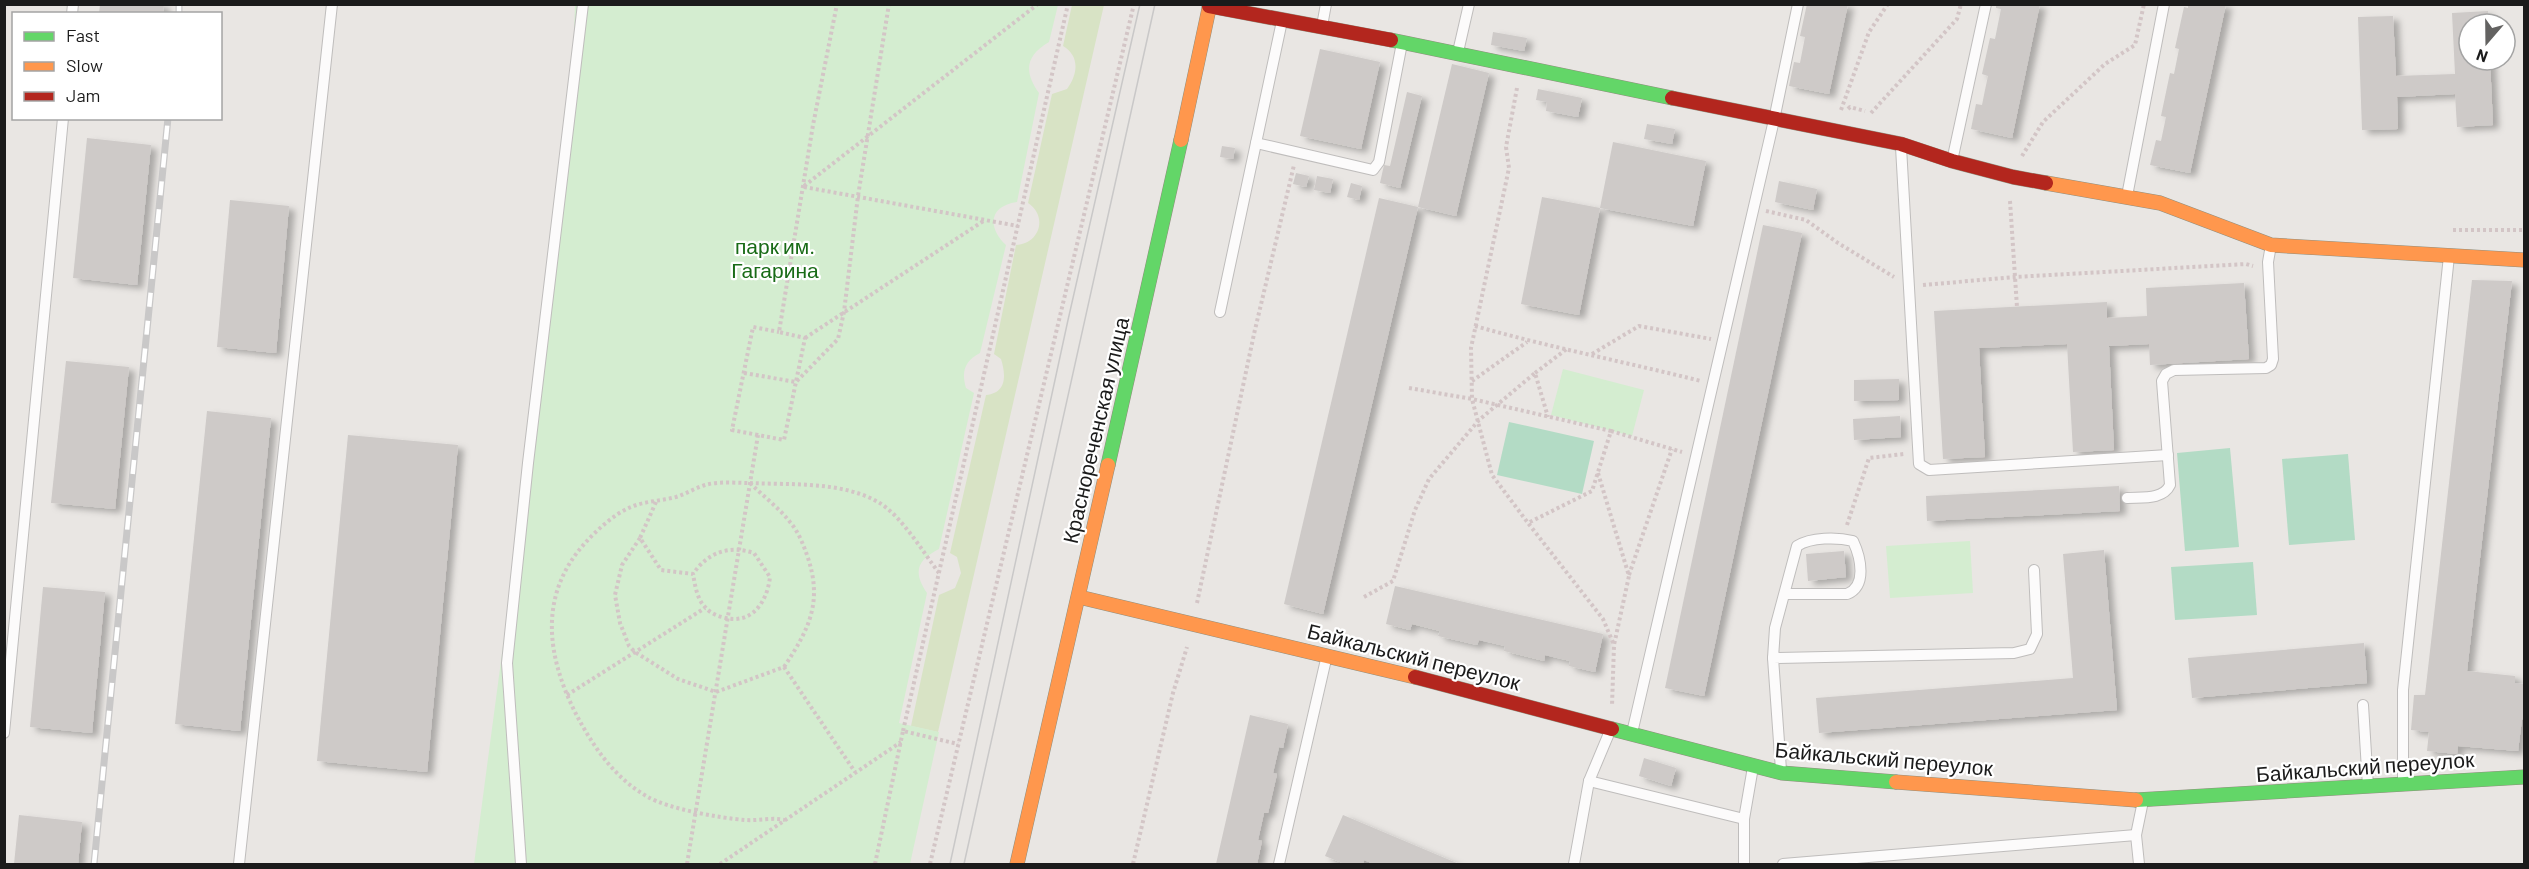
<svg xmlns="http://www.w3.org/2000/svg" width="2529" height="869" font-family="Barlow,sans-serif">
<defs>
<filter id="shadow"><feDropShadow dx="6" dy="4" stdDeviation="3" flood-color="#0004"/></filter>
</defs>
<rect width="100%" height="100%" fill="#e9e6e3"/>
<!-- grass -->
<path fill="#d8e3c5" d="M 1072,5 L 1104,5 L 938,732 L 911,726 L 939,595 L 955,588 L 961,573 L 957,557 L 950,553 L 986,395 C 1007,393 1006,375 1001,359 L 994,354 L 1016,245 C 1040,244 1048,216 1028,203 L 1052,94 L 1067,89 C 1078,74 1080,56 1063,46 Z"/>
<!-- park -->
<g fill="#d4edd0">
<path d="M 575,5 L 1058,5 L 1049,42 C 1025,56 1024,72 1039,93 L 1017,202 C 989,206 987,227 1006,245 L 980,353 C 965,361 961,371 966,388 L 974,393 L 939,549 C 918,560 912,571 927,593 L 899,723 L 939,732 L 910,864 L 474,864 L 570,142 Z"/>
<polygon points="1563,369 1644,390 1632,436 1551,415"/>
<polygon points="1970,541 1973,593 1890,598 1886,546"/>
</g>
<!-- pitch -->
<g fill="#b3dbc5">
<polygon points="1509,422 1594,441 1582,494 1497,475"/>
<polygon points="2230,448 2239,547 2185,551 2177,453"/>
<polygon points="2348,454 2355,540 2289,545 2282,459"/>
<polygon points="2253,562 2257,615 2175,620 2171,567"/>
</g>
<!-- building -->
<g fill="#cecac8" filter="url(#shadow)">
<polygon points="100,4 164,4 163,14 99,14"/>
<polygon points="1807,4 1848,4 1829,94 1789,86 1794,62 1800,63 1805,37 1800,36"/>
<polygon points="1996,4 2040,4 2012,138 1971,129 1976,104 1982,105 1985,90 1988,76 1982,74 1990,38 1995,39 2001,9 1996,8"/>
<polygon points="2188,4 2226,4 2190,173 2150,165 2156,140 2161,141 2166,117 2161,116 2170,73 2174,74 2179,49 2175,48 2184,7 2188,8"/>
<polygon points="2488,11 2488,24 2469,24 2469,60 2490,60 2493,125 2457,127 2455,94 2397,97 2398,129 2362,130 2358,17 2393,16 2396,76 2455,74 2452,13"/>
<polygon points="1493,32 1527,38 1524,51 1491,45"/>
<polygon points="1320,49 1380,62 1361,149 1300,136"/>
<polygon points="1452,64 1489,73 1456,216 1418,207"/>
<polygon points="1538,89 1582,98 1578,117 1546,111 1547,102 1536,100"/>
<polygon points="1407,92 1422,96 1400,188 1380,183 1384,165 1390,166"/>
<polygon points="1647,124 1675,129 1672,144 1644,139"/>
<polygon points="87,138 151,145 137,285 73,278"/>
<polygon points="1613,142 1706,161 1693,226 1600,208"/>
<polygon points="1222,146 1235,148 1233,159 1220,157"/>
<polygon points="1296,173 1309,176 1306,187 1293,184"/>
<polygon points="1317,176 1333,179 1330,193 1314,190"/>
<polygon points="1779,181 1817,189 1813,210 1775,202"/>
<polygon points="1351,183 1362,186 1359,200 1347,197"/>
<polygon points="1542,197 1600,208 1579,315 1521,304"/>
<polygon points="1379,198 1418,207 1323,614 1284,604"/>
<polygon points="230,200 289,206 276,353 217,347"/>
<polygon points="1763,225 1802,233 1704,696 1665,688"/>
<polygon points="2472,280 2512,281 2467,671 2515,676 2515,683 2524,684 2524,720 2522,719 2518,751 2458,746 2457,754 2427,751 2429,732 2411,730 2414,695 2425,695"/>
<polygon points="2244,283 2249,359 2150,365 2149,344 2109,346 2114,450 2073,452 2067,344 1979,348 1985,457 1943,459 1934,311 2107,302 2107,318 2147,316 2146,288"/>
<polygon points="66,361 129,367 115,509 51,503"/>
<polygon points="1899,379 1899,400 1854,401 1854,380"/>
<polygon points="207,411 271,418 240,731 175,724"/>
<polygon points="1900,416 1901,437 1854,440 1853,419"/>
<polygon points="348,435 458,445 427,772 317,761"/>
<polygon points="2119,486 2120,511 1927,521 1926,496"/>
<polygon points="2104,550 2117,710 1819,733 1816,698 2073,678 2063,554"/>
<polygon points="1844,551 1846,577 1808,581 1806,554"/>
<polygon points="1395,586 1603,634 1595,672 1569,666 1570,661 1545,655 1544,661 1504,651 1505,646 1479,640 1477,645 1438,636 1440,631 1412,624 1410,630 1386,624"/>
<polygon points="43,587 105,592 92,733 30,727"/>
<polygon points="2364,643 2367,683 2192,698 2188,658"/>
<polygon points="1250,715 1288,724 1283,748 1279,747 1273,773 1277,774 1268,813 1264,813 1258,840 1262,841 1257,864 1216,864"/>
<polygon points="1644,758 1676,768 1671,786 1639,776"/>
<polygon points="19,815 82,822 78,864 14,864"/>
<polygon points="1343,815 1459,864 1374,864 1364,860 1363,864 1345,864 1325,856"/>
</g>
<g fill="none" stroke-linecap="round" stroke-linejoin="round">
<defs>
<g id="lane">
<polyline points="72,14 73,4"/>
<polyline points="1322,26 1326,4"/>
<polyline points="1458,52 1469,4"/>
<polyline points="1256,143 1373,170 1379,162 1402,43"/>
<polyline points="1901,147 1919,464 1929,470 2168,455"/>
<polyline points="1952,161 1986,4"/>
<polyline points="2127,196 2164,4"/>
<polyline points="1220,312 1282,21"/>
<path d="M 2127,498 C 2142,497 2163,500 2170,485 L 2162,381 L 2166,374 L 2174,370 L 2266,368 L 2271,365 L 2273,359 L 2268,262 L 2271,245"/>
<path d="M 1773,658 L 1775,628 L 1797,546 C 1811,537 1837,537 1853,541 C 1861,558 1867,586 1847,594 L 1785,594"/>
<polyline points="2363,705 2368,786"/>
<polyline points="4,733 63,118"/>
<polyline points="1632,733 1774,120 1798,4"/>
<polyline points="1781,770 1773,658 2014,653 2030,649 2037,634 2034,570"/>
<polyline points="1589,781 1744,819"/>
<polyline points="2403,784 2403,690 2449,256"/>
<polyline points="239,864 332,4"/>
<polyline points="521,864 507,663 528,463 583,4"/>
<polyline points="1279,864 1327,655"/>
<polyline points="1574,864 1589,781 1610,731"/>
<polyline points="1744,864 1744,819 1753,767"/>
<polyline points="1783,864 2136,835"/>
<polyline points="2139,864 2136,835 2143,801"/>
</g>
<g id="fast">
<polyline points="1391,40 1672,98"/>
<polyline points="1108,465 1181,140"/>
<polyline points="1612,729 1782,773 1896,782"/>
<polyline points="2136,800 2524,777"/>
</g>
<g id="slow">
<polyline points="1181,140 1210,4"/>
<polyline points="2046,183 2160,203 2271,245 2524,260"/>
<polyline points="1079,597 1415,677"/>
<polyline points="1896,782 2136,800"/>
<polyline points="1017,864 1108,465"/>
</g>
<g id="jam">
<polyline points="1209,6 1391,40"/>
<polyline points="1672,98 1901,144 1952,161 2013,177 2046,183"/>
<polyline points="1415,677 1612,729"/>
</g>
</defs>
<!-- lane casing -->
<use href="#lane" stroke="#bfbdbc" stroke-width="12"/>
<!-- fast casing -->
<use href="#fast" stroke="#908f7e" stroke-width="15"/>
<!-- slow casing -->
<use href="#slow" stroke="#908f7e" stroke-width="15"/>
<!-- jam casing -->
<use href="#jam" stroke="#908f7e" stroke-width="15"/>
<!-- path -->
<g stroke="#d3c5c6" stroke-width="4" stroke-dasharray="3 3" stroke-linecap="butt">
<polyline points="1517,88 1506,147 1509,168 1471,348 1472,399 1492,475 1528,523"/>
<polyline points="1848,109 1850,107 1865,111"/>
<polyline points="1841,110 1869,32 1888,4"/>
<polyline points="1871,113 1957,19 1961,4"/>
<polyline points="2022,156 2043,122 2105,64 2135,45 2144,4"/>
<polyline points="804,186 1038,4"/>
<polyline points="804,187 1018,226"/>
<polyline points="2010,201 2017,307"/>
<polyline points="1766,211 1806,220 1838,243 1894,277"/>
<polyline points="2453,230 2524,230"/>
<polyline points="1923,285 2015,277 2246,264 2253,266"/>
<path d="M 1475,326 C 1549,347 1625,362 1701,381"/>
<polyline points="805,338 985,220"/>
<polyline points="1592,354 1639,326 1711,339"/>
<polyline points="744,373 796,382 838,339 844,312 858,196 889,4"/>
<polyline points="1535,373 1568,348"/>
<polyline points="1472,381 1527,342"/>
<polyline points="1409,388 1472,399 1611,431 1592,491 1528,523 1603,619 1614,645"/>
<polyline points="1611,431 1682,452"/>
<polyline points="758,435 732,430 753,327 779,332"/>
<polyline points="1598,473 1629,576 1614,645 1612,706"/>
<path d="M 750,483 C 791,485 841,481 878,502 C 901,515 923,552 939,573"/>
<path d="M 656,502 L 640,538 L 661,570 L 693,574 C 695,585 697,600 706,608 C 709,612 717,616 722,617 C 751,626 767,603 770,577 L 754,553 C 729,545 708,552 693,574"/>
<polyline points="1847,525 1869,458 1904,454"/>
<polyline points="640,538 622,565 615,595 620,623 629,646 635,652 678,679 716,692 784,667 855,772"/>
<polyline points="1629,575 1672,449"/>
<polyline points="1364,597 1393,581 1415,510 1429,479 1479,420 1535,373 1548,417"/>
<polyline points="1197,603 1254,334 1294,165"/>
<path d="M 784,667 C 810,628 823,601 807,555 C 803,544 798,531 790,522 C 779,508 763,496 750,483 C 736,483 719,481 705,485 C 695,488 686,494 676,497 C 661,501 645,501 631,507 C 614,514 597,530 585,543 C 539,594 546,654 575,712 C 592,745 614,778 648,797 C 669,809 720,818 745,820 C 759,821 771,817 785,820"/>
<polyline points="567,695 705,608"/>
<polyline points="903,731 1068,4"/>
<polyline points="687,864 758,435 784,440 805,338 779,332 813,125 837,4"/>
<polyline points="720,864 901,742"/>
<polyline points="875,864 903,731 958,744"/>
<polyline points="930,864 1134,4"/>
<polyline points="1133,864 1173,693 1187,647"/>
</g>
<!-- lane -->
<use href="#lane" stroke="#fcfbfb" stroke-width="10"/>
<!-- fast -->
<use href="#fast" stroke="#63d668" stroke-width="14"/>
<!-- slow -->
<use href="#slow" stroke="#ff974d" stroke-width="14"/>
<!-- jam -->
<use href="#jam" stroke="#b3261e" stroke-width="14"/>
<!-- tram -->
<g stroke="#c9c8c8" stroke-width="1.5">
<polyline points="950,864 1068,320 1140,4"/>
<polyline points="964,864 1155,4"/>
</g>
<defs>
<g id="rail">
<polyline points="179,14 179,4"/>
<polyline points="94,864 168,118"/>
</g>
</defs>
<!-- rail casing -->
<use href="#rail" stroke="#c9c8c8" stroke-width="7"/>
<!-- rail -->
<use href="#rail" stroke="#fff" stroke-width="4.5" stroke-dasharray="14" stroke-linecap="butt"/>
</g>
<g text-anchor="middle" dominant-baseline="central" stroke-width="4.5" stroke-linejoin="round" paint-order="stroke">
<!-- park labels -->
<g font-size="21" fill="#196b17" stroke="#fff">
<text x="775" y="245">парк им.<tspan x="775" dy="24">Гагарина</tspan></text>
</g>
<!-- street labels -->
<g font-size="21" fill="#1b1b1b" stroke="#fff">
<text transform="translate(1095 430) rotate(-77)">Краснореченская улица</text>
<text transform="translate(1414 656) rotate(14)">Байкальский переулок</text>
<text transform="translate(1884 758) rotate(5)">Байкальский переулок</text>
<text transform="translate(2365 766) rotate(-4)">Байкальский переулок</text>
</g>
</g>
<!-- border -->
<rect width="2529" height="869" fill="none" stroke="#1b1b1b" stroke-width="12"/>
<!-- legend -->
<rect x="12" y="12" width="210" height="108" fill="#ffffff" stroke="#a4a4a4" stroke-width="1.5"/>
<rect x="24" y="32" width="30" height="9" fill="#63d668" stroke="#a4a4a4" stroke-width="1.5"/>
<text x="66" y="42" font-size="18" fill="#1b1b1b">Fast</text>
<rect x="24" y="62" width="30" height="9" fill="#ff974d" stroke="#a4a4a4" stroke-width="1.5"/>
<text x="66" y="72" font-size="18" fill="#1b1b1b">Slow</text>
<rect x="24" y="92" width="30" height="9" fill="#b3261e" stroke="#a4a4a4" stroke-width="1.5"/>
<text x="66" y="102" font-size="18" fill="#1b1b1b">Jam</text>
<!-- north arrow -->
<g transform="translate(2487 42) rotate(200)"><circle r="28" fill="#ffffff" stroke="#a4a4a4" stroke-width="1.5"/>
<path d="M0-4.5L10 22L0 15L-10 22Z" fill="#636261"/>
<text y="-9" font-size="16" font-weight="bold" text-anchor="middle" fill="#1b1b1b">N</text>
</g>
</svg>
